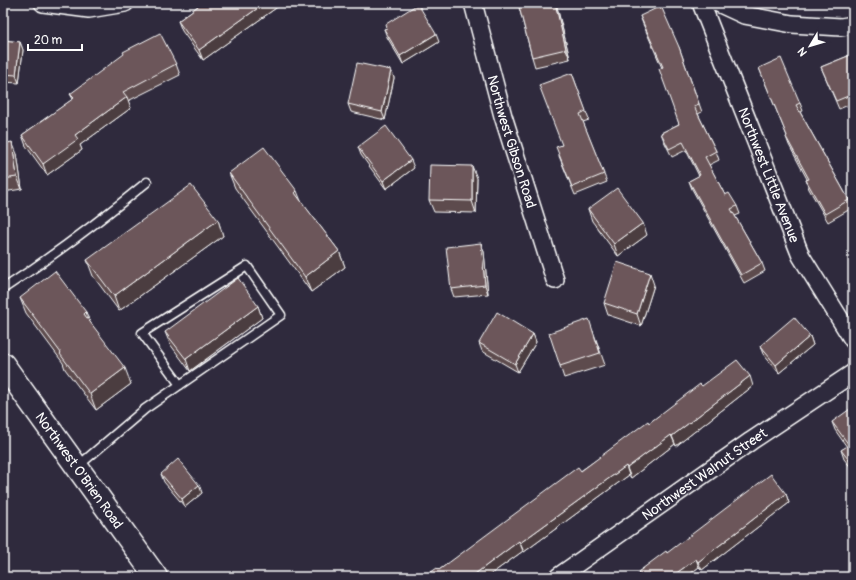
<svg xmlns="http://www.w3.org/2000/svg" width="856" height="580" font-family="Pangolin,sans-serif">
<rect width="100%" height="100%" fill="#2f2a3d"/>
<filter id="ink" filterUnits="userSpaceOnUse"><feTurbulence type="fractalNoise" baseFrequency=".025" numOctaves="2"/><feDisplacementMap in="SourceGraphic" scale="8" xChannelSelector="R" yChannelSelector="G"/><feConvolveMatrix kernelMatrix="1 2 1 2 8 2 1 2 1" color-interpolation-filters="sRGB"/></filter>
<g filter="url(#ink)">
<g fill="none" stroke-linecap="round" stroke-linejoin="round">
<defs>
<g id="lane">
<path d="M 3,289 C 53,256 101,220 147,182"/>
<polyline points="77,467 145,409 281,315 247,266 142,333 180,385"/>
</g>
<g id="street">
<polyline points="43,3 89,9 125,3"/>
<path id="s1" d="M 473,3 L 503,116 L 555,280"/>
<path id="s2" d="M 701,3 L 801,256 L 853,340"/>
<polyline points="718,3 744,15 792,24 841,27 853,25"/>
<path id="s3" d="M 558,577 L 751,441 L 853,373"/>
</g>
<g id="secondary">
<path id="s4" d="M 3,364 L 156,577"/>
</g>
</defs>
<!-- lane casing -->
<use href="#lane" stroke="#fff" stroke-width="11"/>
<!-- street casing -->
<use href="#street" stroke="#fff" stroke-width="20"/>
<!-- secondary casing -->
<use href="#secondary" stroke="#fff" stroke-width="25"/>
<!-- lane -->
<use href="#lane" stroke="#2f2a3d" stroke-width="8"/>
<!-- street -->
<use href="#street" stroke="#2f2a3d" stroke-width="17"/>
<!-- secondary -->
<use href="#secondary" stroke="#2f2a3d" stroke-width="22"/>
</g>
<!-- wall -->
<g fill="#5d4b4d" stroke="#fff">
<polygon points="202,3 283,3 203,60 182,31 178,21"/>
<polygon points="518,3 556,3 570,59 535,67 532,57"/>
<polygon points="640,16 679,47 702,112 698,114 716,151 719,160 709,165 725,195 737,206 740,214 735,216 762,263 765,271 744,283 692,189 689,181 699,176 686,150 672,157 664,141 661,133 679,124 662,68 643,24"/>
<polygon points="387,28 439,42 403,64 387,37 384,29"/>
<polygon points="3,40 20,42 23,50 19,83 3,82"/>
<polygon points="853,54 853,103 839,109 821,67"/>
<polygon points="176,64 180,75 128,101 131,108 80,145 82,150 47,175 26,146 22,135 73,99 70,94"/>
<polygon points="759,68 800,103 803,111 800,112 849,200 852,208 828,222 809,189 806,180 807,179 789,145 786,137 787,136"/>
<polygon points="391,70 394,78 385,120 351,112 348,104"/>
<polygon points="572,73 589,120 583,122 607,182 575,195 559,156 562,145"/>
<polygon points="3,144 17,154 22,189 3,192"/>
<polygon points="358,147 414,168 386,189 361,155"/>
<polygon points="229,173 300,200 339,251 345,267 311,292 235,188"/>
<polygon points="477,178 476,213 434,212 429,200"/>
<polygon points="588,209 647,235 618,256 592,221"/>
<polygon points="218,220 223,236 119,311 93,276 87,260"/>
<polygon points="481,243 484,252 488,294 454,297 451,289"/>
<polygon points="853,252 853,265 852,263 849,255"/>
<polygon points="654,285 641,326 608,315 604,303"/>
<polygon points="20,298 86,312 89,321 131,384 96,410 65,369 63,363 26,313"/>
<polygon points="258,306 262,318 190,371 170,344 165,332"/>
<polygon points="593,331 605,365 564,378 560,366"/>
<polygon points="533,334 536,342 518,372 482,351 479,343"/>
<polygon points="810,336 813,345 779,373 763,354 760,346"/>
<polygon points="702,386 753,386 676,446 675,444 631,478 629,475 524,552 523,551 487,577 424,577 439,570"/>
<polygon points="853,412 853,470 844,459 841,450 847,447 835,430 832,422"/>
<polygon points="161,474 199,485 202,493 185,507 164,482"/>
<polygon points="786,494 789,503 702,570 699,567 686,577 639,577 638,572 667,553"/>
</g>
<!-- shaded-wall -->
<g fill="#4c3d3f" stroke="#fff">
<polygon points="265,3 283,3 203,60 199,50"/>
<polygon points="555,3 556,3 570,59 566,49"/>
<polygon points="436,34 439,42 403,64 400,56"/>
<polygon points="20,42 23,50 19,83 16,75"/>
<polygon points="391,70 394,78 385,120 382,112"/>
<polygon points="127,97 131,108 80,145 82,150 47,175 43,164 75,135"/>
<polygon points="12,142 17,154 22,189 17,177"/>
<polygon points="411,160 414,168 386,189 383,181"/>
<polygon points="472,166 477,178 476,213 472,201"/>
<polygon points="297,191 303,206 295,193"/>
<polygon points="218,220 223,236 119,311 114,296"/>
<polygon points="643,223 647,235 618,256 614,244"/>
<polygon points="481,243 484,252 488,294 485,285"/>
<polygon points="339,251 345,267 311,292 305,277"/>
<polygon points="650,273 654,285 641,326 637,314"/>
<polygon points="258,306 262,318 190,371 186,359"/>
<polygon points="86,312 92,328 84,314"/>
<polygon points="533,334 536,342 518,372 515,364"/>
<polygon points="810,336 813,345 779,373 776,365"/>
<polygon points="125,368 131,384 96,410 90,394"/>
<polygon points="750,376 753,386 676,446 672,436"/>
<polygon points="671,435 675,444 631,478 627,468"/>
<polygon points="853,462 853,469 851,463"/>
<polygon points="626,466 629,475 524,552 520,543"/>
<polygon points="199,485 202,493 185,507 182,499"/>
<polygon points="786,494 789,503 702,570 698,562"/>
<polygon points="519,541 523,551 487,577 471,577"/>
<polygon points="696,559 699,567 686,577 671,577"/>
</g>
<!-- building -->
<g fill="#6c575a" stroke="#fff">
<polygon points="202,3 265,3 199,50 178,21"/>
<polygon points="518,3 555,3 566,49 532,57"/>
<polygon points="418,4 436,34 400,56 384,29 387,28 386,24"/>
<polygon points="661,6 679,47 699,104 694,106 716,151 705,157 725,195 729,193 737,206 731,209 762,263 741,275 689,181 700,175 683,142 669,149 661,133 679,124 659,69 663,67 640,16"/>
<polygon points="160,33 176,64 123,92 127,97 75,135 78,139 43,164 22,135 74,98 70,94 124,54 123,52"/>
<polygon points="3,40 20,42 16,75 3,74"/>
<polygon points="853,54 853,94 836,101 821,67"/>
<polygon points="781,58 800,103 796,105 849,200 825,214 806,180 809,179 786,137 787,136 759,68"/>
<polygon points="357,63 391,70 382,112 348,104"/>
<polygon points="572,73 586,111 580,114 604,174 572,187 556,147 562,145 539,85"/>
<polygon points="386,126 411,160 383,181 358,147"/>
<polygon points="12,142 17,177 3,179 3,144"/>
<polygon points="264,147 297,191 295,193 339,251 305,277 229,173"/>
<polygon points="430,165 472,166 472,201 429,200"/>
<polygon points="191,185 218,220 114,296 87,260"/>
<polygon points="617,188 643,223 614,244 588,209"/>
<polygon points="481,243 485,285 451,289 446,247"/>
<polygon points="853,252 853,261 849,255"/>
<polygon points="617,262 650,273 637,314 604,303"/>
<polygon points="55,271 86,312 84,314 125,368 90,394 60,354 61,353 20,298"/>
<polygon points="238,278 258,306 186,359 165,332"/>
<polygon points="497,312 533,334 515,364 479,343"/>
<polygon points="794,317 810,336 776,365 760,346"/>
<polygon points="589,319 600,353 560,366 549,333"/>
<polygon points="737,360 750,376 672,436 671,435 627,468 626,466 520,543 519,541 471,577 424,577 437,568 439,570 578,467 581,471 648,421 649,423 700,384 702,386"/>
<polygon points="850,409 853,412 853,462 851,463 841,450 849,445 832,422"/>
<polygon points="178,459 199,485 182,499 161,474"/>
<polygon points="771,474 786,494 698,562 696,559 671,577 641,577 638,572 666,551 667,553"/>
</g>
</g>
<g text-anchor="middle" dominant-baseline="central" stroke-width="3.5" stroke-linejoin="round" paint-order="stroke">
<!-- street labels -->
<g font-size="14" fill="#fff" stroke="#2f2a3d">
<text stroke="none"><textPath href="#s1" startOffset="144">Northwest Gibson Road</textPath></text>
<text stroke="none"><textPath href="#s2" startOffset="185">Northwest Little Avenue</textPath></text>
<text stroke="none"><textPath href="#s4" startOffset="131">Northwest O'Brien Road</textPath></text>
<text stroke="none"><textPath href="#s3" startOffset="179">Northwest Walnut Street</textPath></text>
</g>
</g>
<!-- margin -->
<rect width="856" height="580" fill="none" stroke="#2f2a3d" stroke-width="16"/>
<rect x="8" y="8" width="840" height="564" fill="none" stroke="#fff" stroke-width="1.5" filter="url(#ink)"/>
<!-- north arrow -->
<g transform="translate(810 46) rotate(232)" stroke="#2f2a3d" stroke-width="3" paint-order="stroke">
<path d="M0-3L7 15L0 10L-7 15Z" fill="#ffffff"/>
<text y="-6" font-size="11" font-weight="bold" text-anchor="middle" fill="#ffffff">N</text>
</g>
<!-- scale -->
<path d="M28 44v6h54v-6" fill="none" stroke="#ffffff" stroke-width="2"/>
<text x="34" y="44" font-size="12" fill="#ffffff" stroke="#2f2a3d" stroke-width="3" paint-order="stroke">20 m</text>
</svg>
